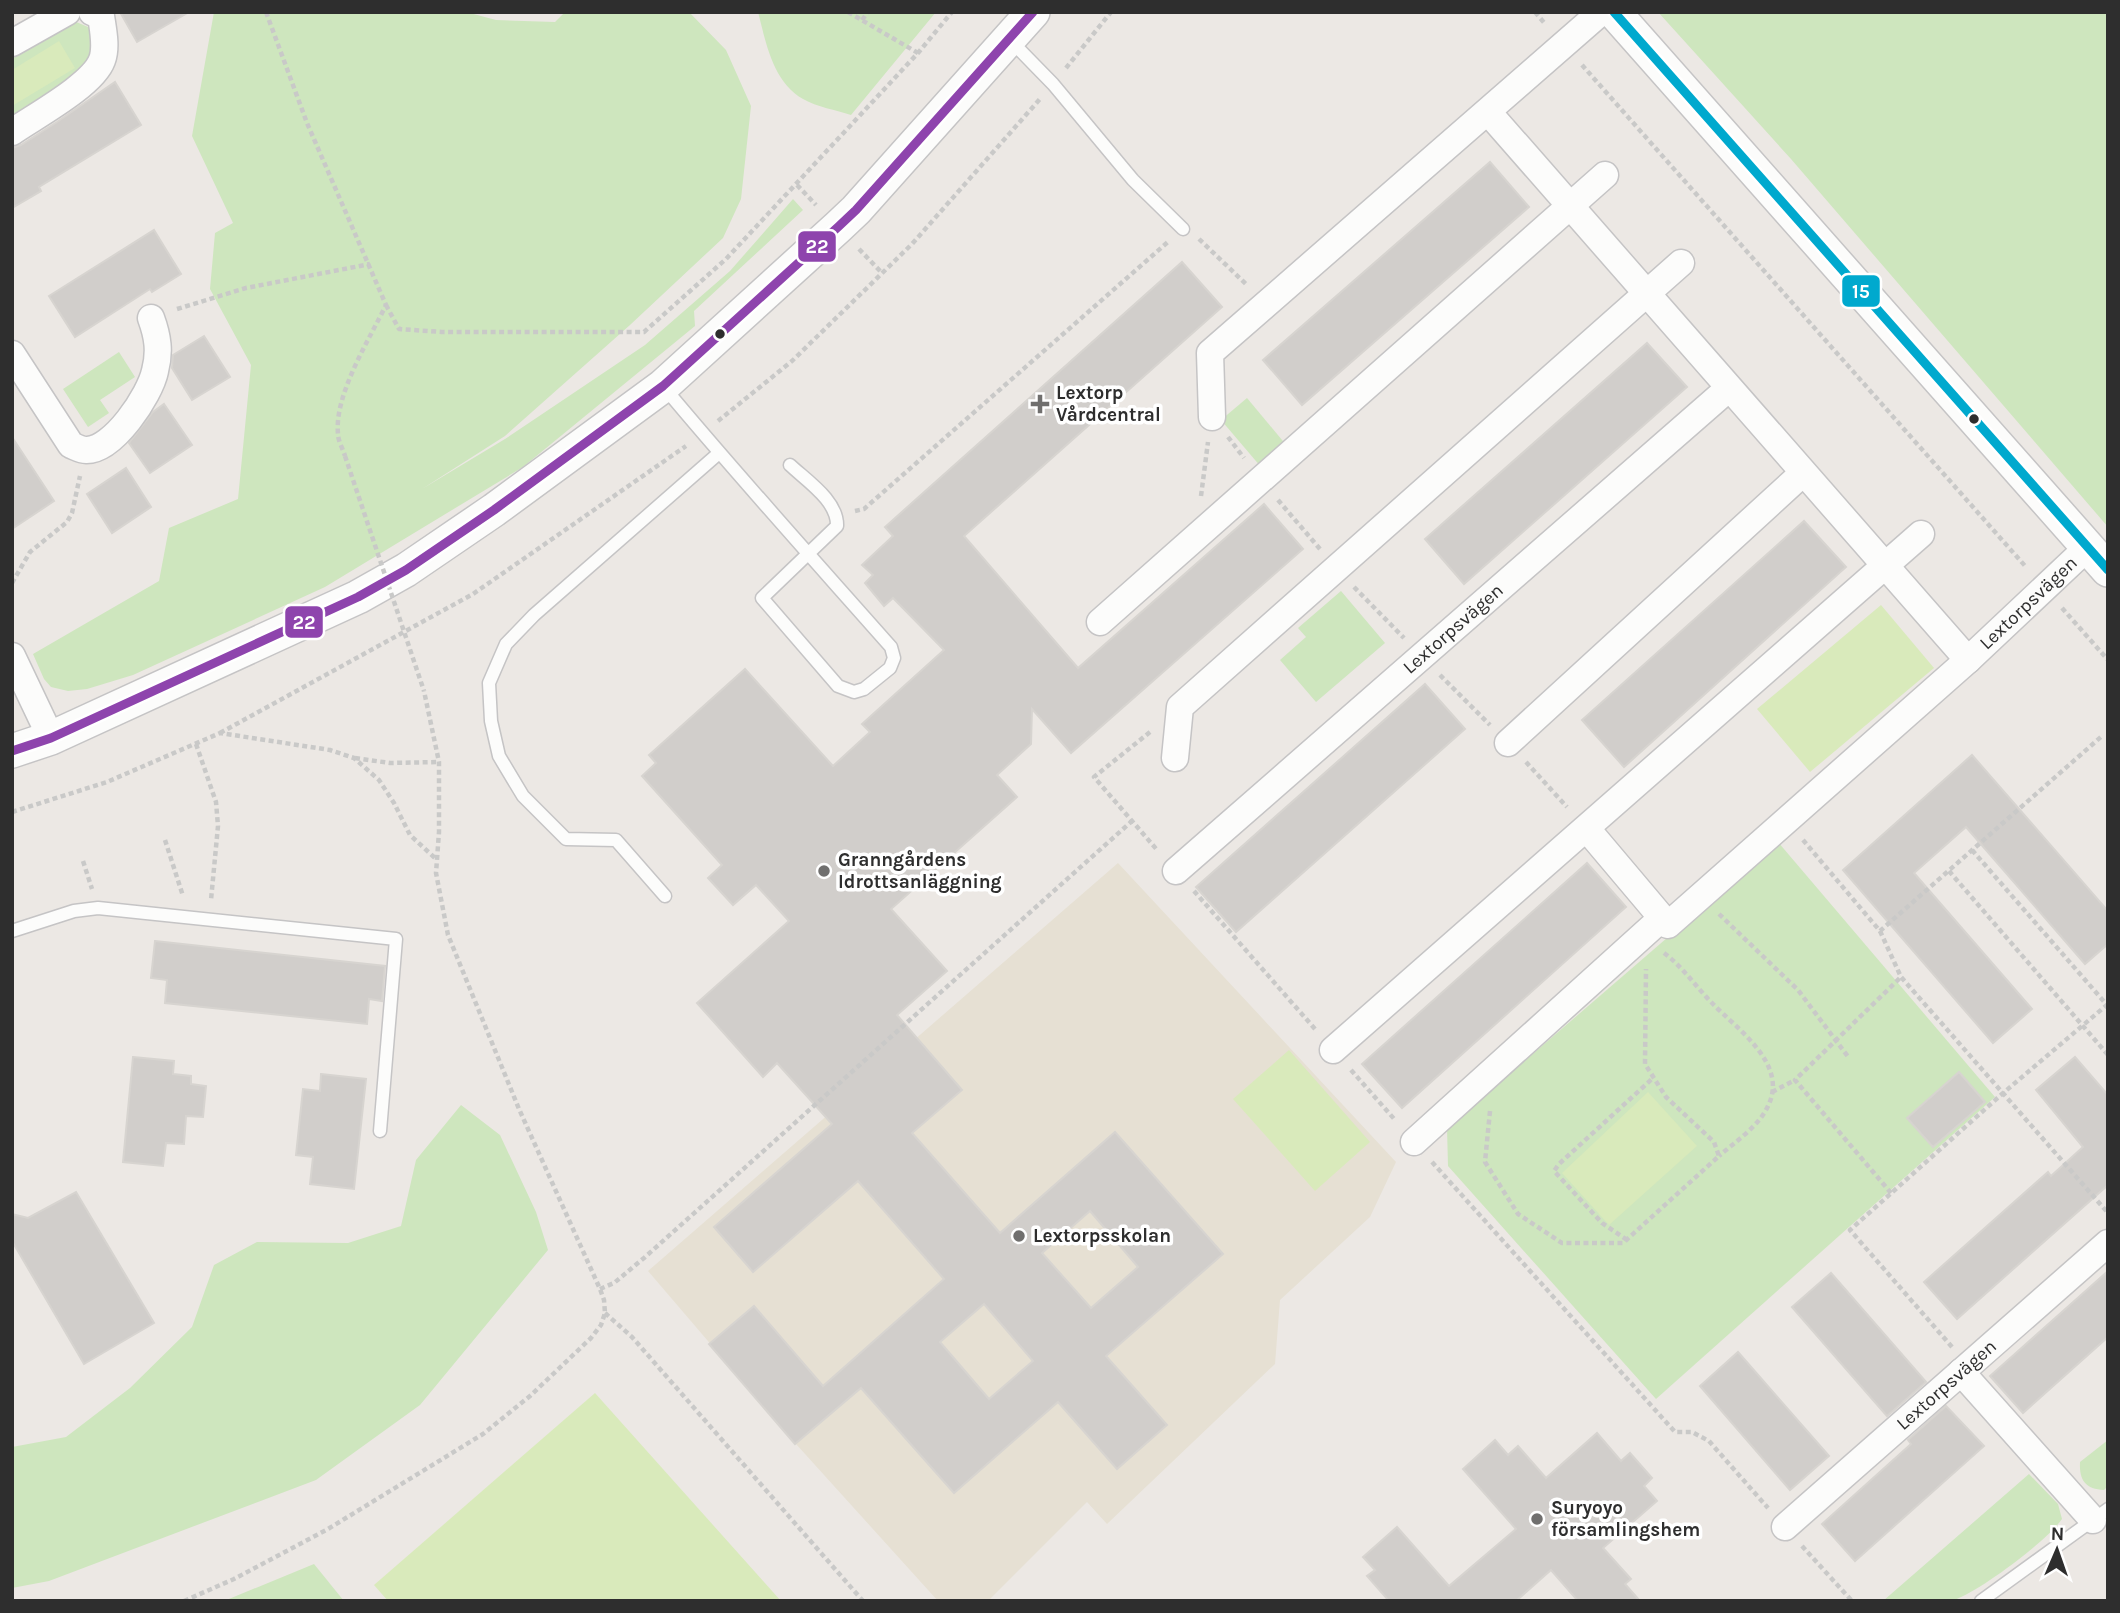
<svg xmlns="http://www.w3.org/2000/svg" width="2120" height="1613" font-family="Karla,sans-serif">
<rect width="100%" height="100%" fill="#ece8e4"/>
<!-- education -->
<polygon fill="#e6e0d3" points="1118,863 1396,1162 1370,1217 1280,1300 1275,1364 1107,1524 1087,1502 988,1601 938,1601 796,1444 648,1271"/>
<!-- green -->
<g fill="#cee6be">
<polygon points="214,12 466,12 496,20 555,22 565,12 689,12 726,50 751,106 741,199 723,238 630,325 505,436 422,489 505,439 645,345 730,271 793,199 803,210 694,311 695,326 523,467 325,587 133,675 87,689 68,691 51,687 44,679 33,654 159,581 169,528 238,499 251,365 210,289 215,233 233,223 192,136"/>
<path d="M 758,12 L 936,12 L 851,115 C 836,110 817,107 803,99 C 773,82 766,43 758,12 Z"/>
<polygon points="1658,12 2108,12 2108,527 1791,159"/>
<polygon points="74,21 88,27 96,37 87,69 12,118 12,59 52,32"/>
<polygon points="119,352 135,377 100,400 109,413 88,427 63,389"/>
<polygon points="1247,398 1287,446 1261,467 1221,420"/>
<polygon points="1341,591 1385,643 1316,702 1280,660 1306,637 1298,628"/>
<polygon points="1778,842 1995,1097 1656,1399 1448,1166 1447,1128"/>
<polygon points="461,1105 500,1135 536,1212 548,1250 420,1405 316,1480 49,1581 12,1588 12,1447 66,1437 130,1388 192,1327 214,1265 257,1242 348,1243 401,1226 416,1160"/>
<path d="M 2108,1440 L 2108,1486 L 2104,1490 C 2086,1489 2079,1481 2080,1462 Z"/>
<path d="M 2029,1474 L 2058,1504 L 2062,1519 C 2048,1540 1979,1592 1954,1600 C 1940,1605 1900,1601 1883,1601 Z"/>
<polygon points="314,1564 344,1601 224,1601"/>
</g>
<!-- pitch -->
<g fill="#d9eabb">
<polygon points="59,41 75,68 12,106 12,70"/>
<polygon points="1881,605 1934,668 1810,772 1757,709"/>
<polygon points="1289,1050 1370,1142 1315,1191 1233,1099"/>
<polygon points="1648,1092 1697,1146 1609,1225 1562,1173"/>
<polygon points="595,1393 781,1601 388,1601 374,1585"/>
</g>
<!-- building -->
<g fill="#d1cecb" stroke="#d7d4d0" stroke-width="2" fill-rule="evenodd">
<polygon points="120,12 189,12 137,42"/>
<polygon points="115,82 141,125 39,187 41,191 12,208 12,148 21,145 57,122"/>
<polygon points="1490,162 1529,207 1302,405 1263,360"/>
<polygon points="154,230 181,274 152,292 150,289 75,337 49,296"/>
<path d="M 1182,262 L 1222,307 L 964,536 L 1078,668 L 1264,504 L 1303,549 L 1071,753 L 1032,709 L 1031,744 L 997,775 L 1017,797 L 891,909 L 947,971 L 897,1015 L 962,1090 L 912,1133 L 1000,1233 L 1115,1132 L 1223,1254 L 1106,1356 L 1167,1425 L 1117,1469 L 1058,1402 L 954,1493 L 861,1388 L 795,1444 L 709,1344 L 754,1306 L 823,1386 L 944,1279 L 858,1181 L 753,1272 L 714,1227 L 832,1124 L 777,1063 L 763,1077 L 697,1003 L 789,921 L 756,885 L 733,905 L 708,878 L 722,865 L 642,776 L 656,763 L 649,755 L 745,669 L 833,766 L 870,732 L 862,724 L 944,650 L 893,598 L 884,606 L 865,583 L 873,575 L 862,565 L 893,536 L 885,527 ZM 1090,1211 L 1138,1267 L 1091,1308 L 1042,1253 ZM 984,1304 L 1033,1361 L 989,1399 L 940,1342 Z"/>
<polygon points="204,336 230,377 192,400 172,368 173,355"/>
<polygon points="1647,343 1687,387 1464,584 1425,539"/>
<polygon points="164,404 192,445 150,473 129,443 153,412"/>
<polygon points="12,437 54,501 12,529"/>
<polygon points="126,468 151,507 112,533 87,494"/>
<polygon points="1804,521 1846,567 1624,767 1582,720"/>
<polygon points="1425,684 1465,729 1236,932 1196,887"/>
<polygon points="1972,755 2108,911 2108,944 2085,964 1966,827 1914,873 2032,1009 1993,1043 1843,870"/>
<polygon points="1587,863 1626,907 1402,1108 1362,1064"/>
<polygon points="155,941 385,966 382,1001 369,999 367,1024 165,1003 167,980 151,978"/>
<polygon points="133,1057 174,1061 173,1074 191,1076 191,1084 206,1086 203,1117 186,1116 184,1144 166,1143 163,1166 123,1162"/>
<polygon points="2075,1057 2108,1095 2108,1185 1957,1319 1924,1282 2048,1172 2051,1176 2083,1147 2036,1090"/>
<polygon points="1959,1072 1985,1102 1933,1147 1907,1118"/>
<polygon points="321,1074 366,1079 354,1189 310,1184 313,1157 296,1155 303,1089 320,1091"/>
<polygon points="76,1192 154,1323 84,1364 12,1241 12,1214 28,1218"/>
<polygon points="2108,1271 2108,1337 2023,1413 1990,1376"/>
<polygon points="1831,1273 1926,1382 1887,1416 1792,1307"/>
<polygon points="1738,1352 1829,1456 1790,1490 1700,1386"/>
<polygon points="1946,1406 1984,1446 1855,1561 1822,1524 1911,1444 1908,1440"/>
<polygon points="1597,1433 1621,1461 1630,1453 1652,1478 1644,1486 1657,1501 1603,1548 1631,1579 1625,1584 1640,1601 1578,1601 1551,1570 1516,1601 1389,1601 1367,1576 1375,1570 1363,1557 1397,1527 1449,1586 1516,1529 1463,1469 1495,1440 1508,1455 1518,1446 1546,1478"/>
</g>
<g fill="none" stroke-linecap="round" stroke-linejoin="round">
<defs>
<g id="service">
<polyline points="1010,40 1053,84 1133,180 1183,229"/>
<path d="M 663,386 C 737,475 815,561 891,647 L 894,658 L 890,668 L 864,689 L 854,692 L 838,686 L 762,598 L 837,526 C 838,501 807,481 790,465"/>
<polyline points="665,896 616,840 566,839 523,796 499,756 491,721 489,683 506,644 534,615 719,453"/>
<polyline points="12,931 74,911 98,908 396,939 380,1131"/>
<polyline points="1981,1601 2108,1509"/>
</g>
<g id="minor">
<polyline points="12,43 67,12"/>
<polyline points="1488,112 1968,660"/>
<path d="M 12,132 C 35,116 93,85 102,60 C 107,47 103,30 101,16 L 92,12"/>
<path d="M 12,354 L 71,445 C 76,447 81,450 86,450 C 113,451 150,395 155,371 C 160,352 158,337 151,318"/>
<polyline points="1212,417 1210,353 1601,12"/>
<polyline points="1100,622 1605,175"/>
<polyline points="12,656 51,738"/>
<polyline points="1508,743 1803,473"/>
<polyline points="1175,758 1180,707 1681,263"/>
<path id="s1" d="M 1587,829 L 1668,925 L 1968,660 L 2088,547"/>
<path id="s2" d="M 1176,871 L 1729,388"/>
<polyline points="1333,1050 1921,534"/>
<polyline points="1414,1142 1662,918"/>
<polyline points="1961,1372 2093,1520"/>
<path id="s3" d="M 1785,1527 L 2108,1243"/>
</g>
<g id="tertiary">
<polyline points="1614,12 2108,570"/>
<polyline points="12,751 51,738 358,597 406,570 494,510 663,386 838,227 856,210 1033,12"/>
</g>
</defs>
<!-- service casing -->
<use href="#service" stroke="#c5c4c5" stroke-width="15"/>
<!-- minor casing -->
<use href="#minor" stroke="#c5c4c5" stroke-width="29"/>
<!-- tertiary casing -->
<use href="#tertiary" stroke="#c5c4c5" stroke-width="36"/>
<!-- path -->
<g stroke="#c9c9c8" stroke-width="4.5" stroke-dasharray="5 3.5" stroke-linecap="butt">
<path d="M 266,12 L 307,123 L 386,305 C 369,340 334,395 338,434 C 338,441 343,449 345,456"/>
<polyline points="848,12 918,53"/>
<polyline points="1535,12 1546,25"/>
<polyline points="862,20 868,12"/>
<polyline points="1582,65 2026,567"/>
<polyline points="1066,68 1111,12"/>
<polyline points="797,185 816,205"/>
<polyline points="1199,239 1248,286"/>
<polyline points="859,249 882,273"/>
<polyline points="386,305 399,329 442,332 644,332 726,259 918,53 952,12"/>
<polyline points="177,309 246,288 370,264"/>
<polyline points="718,421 792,361 912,244 1040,99"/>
<polyline points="1228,437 1244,458"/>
<polyline points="1201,496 1208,442"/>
<polyline points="1278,500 1320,549"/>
<polyline points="855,511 864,509 1169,241"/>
<polyline points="12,583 30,552 67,522 72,513 80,476"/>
<polyline points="1354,587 1404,638"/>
<polyline points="2062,608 2108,660"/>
<polyline points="1440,675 1490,725"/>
<polyline points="1150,732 1094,777 1158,851"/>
<polyline points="220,733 473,594 686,446"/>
<polyline points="196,744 216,802 218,826 211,900"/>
<polyline points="355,758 390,763 439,762"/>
<polyline points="1526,762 1567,807"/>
<polyline points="12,812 107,782 220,733 330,750 354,758 379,780 394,803 410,835 436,859"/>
<polyline points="165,840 183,896"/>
<polyline points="1803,840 1880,931 2102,736"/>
<polyline points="1972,850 2107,1005"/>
<polyline points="83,861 92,889"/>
<polyline points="1949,871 2108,1055"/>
<polyline points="1194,891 1315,1029"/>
<polyline points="1719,914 1798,990 1849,1058"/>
<polyline points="1880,931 1901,977 2108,1213"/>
<path d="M 1664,953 C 1683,967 1696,987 1713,1004 C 1737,1029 1789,1064 1768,1106 C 1759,1126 1735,1142 1719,1156"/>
<polyline points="1351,1070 1396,1121"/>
<polyline points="1772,1092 1795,1080"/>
<polyline points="1490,1111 1485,1162 1518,1214 1562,1243 1623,1243 1719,1156 1714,1142 1666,1097 1645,1064 1646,969"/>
<polyline points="1432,1162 1675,1432 1692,1432 1709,1441 1768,1508"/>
<polyline points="1891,1193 1795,1080 1901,977"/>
<polyline points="1627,1240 1602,1223 1554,1171 1559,1164 1653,1078"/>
<polyline points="600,1289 614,1283 644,1258 1132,821"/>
<polyline points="605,1313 632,1337 863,1601"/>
<polyline points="1952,1347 1850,1230 2002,1094 2108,1004"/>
<polyline points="1802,1546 1852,1601"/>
<polyline points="184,1601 234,1579 328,1529 483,1434 530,1396 591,1338 601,1325 605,1313 604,1300 600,1289 519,1109 448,935 436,873 439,832 439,762 424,691"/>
</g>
<!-- service -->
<use href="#service" stroke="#fcfcfb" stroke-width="12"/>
<!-- minor -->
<use href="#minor" stroke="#fcfcfb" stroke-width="26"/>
<!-- tertiary -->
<use href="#tertiary" stroke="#fcfcfb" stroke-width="33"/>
<!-- path-bridge -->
<polyline stroke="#c9c9c8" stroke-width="4.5" stroke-dasharray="5 3.5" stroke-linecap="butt" points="345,456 424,691"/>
<defs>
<polyline id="bus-1" points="12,751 51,738 358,597 406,570 494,510 663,386 838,227 856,210 1033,12"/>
<polyline id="bus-2" points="1614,12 2108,570"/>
</defs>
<!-- bus-1 casing -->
<use href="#bus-1" stroke="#fff" stroke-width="14"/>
<!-- bus-2 casing -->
<use href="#bus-2" stroke="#fff" stroke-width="14"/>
<!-- bus-1 -->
<use href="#bus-1" stroke="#8e44ad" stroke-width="9"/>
<!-- bus-2 -->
<use href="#bus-2" stroke="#00a9ce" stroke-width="9"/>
</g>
<!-- markers -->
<g fill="#2e2e2e" stroke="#fff" stroke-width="2.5">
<circle cx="720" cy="334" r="6"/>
<circle cx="1974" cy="419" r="6"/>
</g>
<g fill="#706f6e" stroke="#fff" stroke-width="2.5">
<path d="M1036.5 393.5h7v7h7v7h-7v7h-7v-7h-7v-7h7z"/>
<circle cx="824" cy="871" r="7"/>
<circle cx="1019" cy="1236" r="7"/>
<circle cx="1537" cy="1519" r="7"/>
</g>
<g text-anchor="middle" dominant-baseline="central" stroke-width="7" stroke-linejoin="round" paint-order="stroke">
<!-- poi labels -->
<g font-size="19" font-weight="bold" fill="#2e2e2e" stroke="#fff" text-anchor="start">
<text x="1056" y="393">Lextorp<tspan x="1056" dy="22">Vårdcentral</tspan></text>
<text x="838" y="860">Granngårdens<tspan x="838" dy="22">Idrottsanläggning</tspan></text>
<text x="1033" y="1236">Lextorpsskolan</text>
<text x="1551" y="1508">Suryoyo<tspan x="1551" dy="22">församlingshem</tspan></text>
</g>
<!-- street labels -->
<g font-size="19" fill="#2e2e2e" stroke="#fff">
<text stroke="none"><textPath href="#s1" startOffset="609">Lextorpsvägen</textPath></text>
<text stroke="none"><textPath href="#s2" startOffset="368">Lextorpsvägen</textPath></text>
<text stroke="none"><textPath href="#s3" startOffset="215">Lextorpsvägen</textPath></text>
</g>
</g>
<g stroke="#fff" stroke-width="2.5">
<rect x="797" y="230" width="40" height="33" rx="7" fill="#8e44ad"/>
<rect x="1841" y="274" width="40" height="34" rx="7" fill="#00a9ce"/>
<rect x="284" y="605" width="40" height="34" rx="7" fill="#8e44ad"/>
</g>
<g font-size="19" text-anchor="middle" font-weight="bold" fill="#fff">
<text x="817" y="253">22</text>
<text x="1861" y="298">15</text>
<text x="304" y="629">22</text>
</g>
<!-- border -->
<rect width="2120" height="1613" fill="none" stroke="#2e2e2e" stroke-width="28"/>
<!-- north arrow -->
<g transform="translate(2057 1550) rotate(2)" stroke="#ffffff" stroke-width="5" paint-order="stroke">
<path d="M0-5L12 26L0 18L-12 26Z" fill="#2e2e2e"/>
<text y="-10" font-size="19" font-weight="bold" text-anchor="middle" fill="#2e2e2e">N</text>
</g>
</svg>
